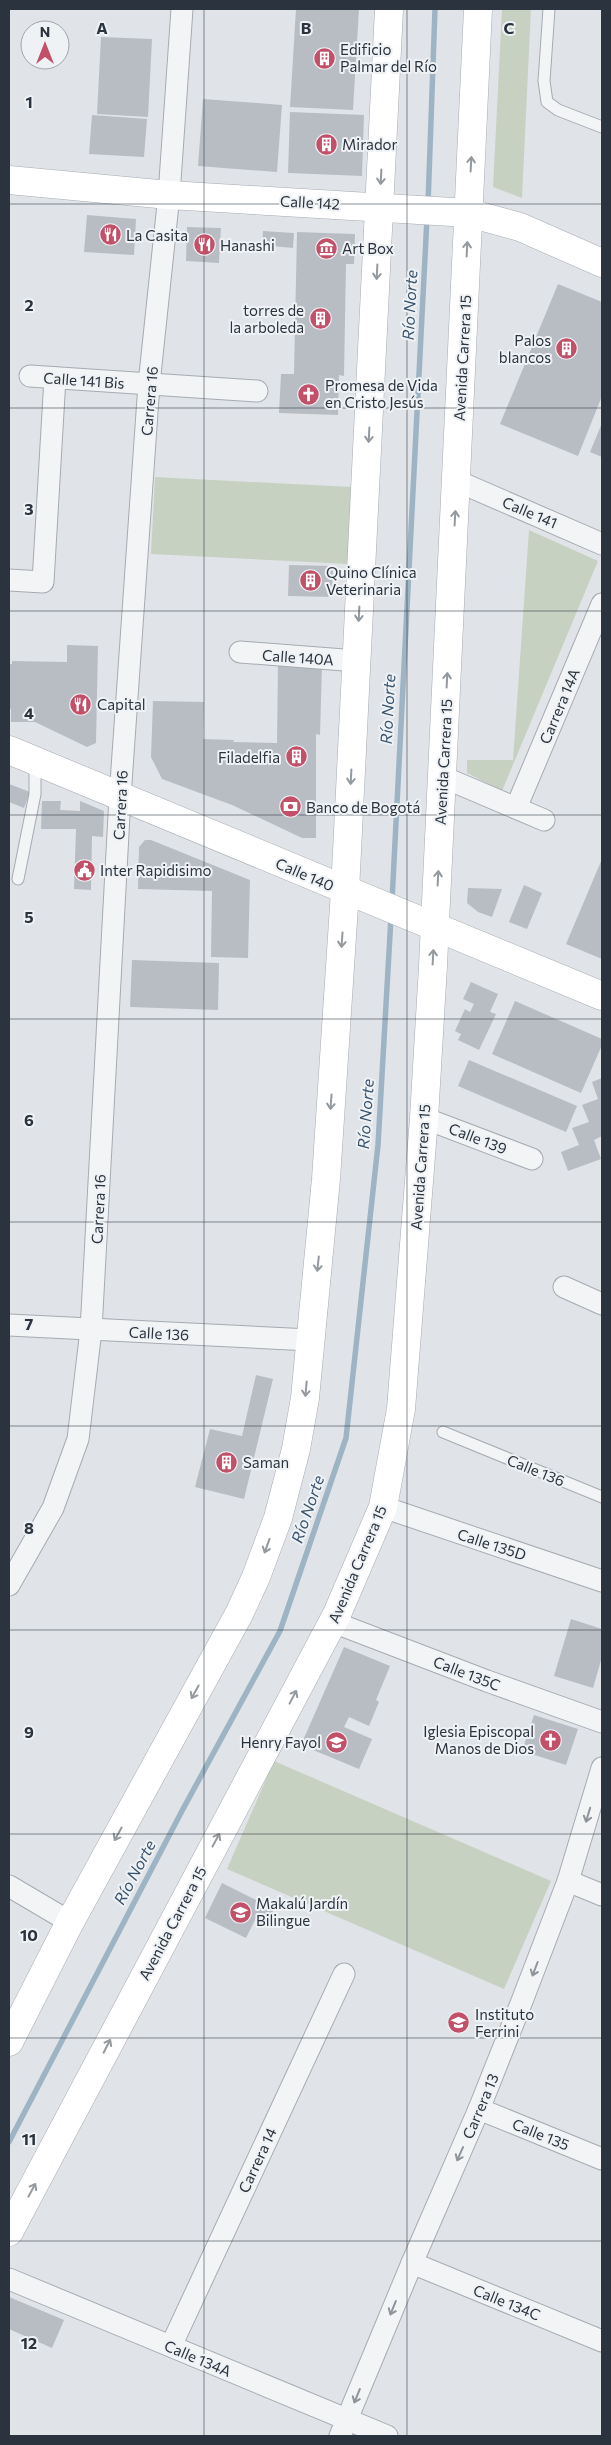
<svg xmlns="http://www.w3.org/2000/svg" width="611" height="2445" font-family="Commissioner,sans-serif">
<rect width="100%" height="100%" fill="#e0e4e8"/>
<!-- green -->
<g fill="#c7d1c2">
<polygon points="502,9 531,9 522,198 493,187"/>
<polygon points="155,477 352,487 348,564 151,554"/>
<polygon points="529,530 598,561 502,791 467,773 467,760 513,760"/>
<polygon points="274,1761 551,1881 504,1989 227,1869"/>
</g>
<g fill="none" stroke-linecap="round" stroke-linejoin="round">
<!-- stream -->
<g stroke="#9eb4c5" stroke-width="5.5">
<polyline points="428,204 435,9"/>
<polyline points="392,901 427,218"/>
<polyline points="9,2142 183,1809 280,1631 346,1438 378,1145 391,917"/>
</g>
</g>
<!-- building -->
<g fill="#b8bdc4">
<polygon points="296,9 359,9 353,110 290,107"/>
<polygon points="101,37 152,39 148,117 97,114"/>
<polygon points="203,99 282,105 277,172 198,166"/>
<polygon points="290,112 364,115 362,176 288,173"/>
<polygon points="92,115 147,119 144,157 89,154"/>
<polygon points="87,215 136,219 134,255 84,252"/>
<polygon points="187,227 221,228 219,263 186,261"/>
<polygon points="263,231 294,233 293,248 262,245"/>
<polygon points="297,232 355,234 354,264 346,264 344,376 339,375 338,415 279,413 281,374 294,374"/>
<polygon points="558,284 602,302 602,396 578,456 500,424"/>
<polygon points="602,423 602,457 590,452"/>
<polygon points="289,565 333,566 332,597 288,596"/>
<polygon points="67,645 98,646 96,743 87,747 35,722 11,722 11,709 9,708 9,664 12,664 12,661 67,662"/>
<polygon points="278,663 322,664 320,735 316,734 316,838 302,838 232,805 162,779 151,757 153,701 204,702 203,739 234,740 233,742 277,743"/>
<polygon points="9,784 30,792 24,808 9,802"/>
<polygon points="42,801 61,801 60,810 80,811 80,801 104,811 103,837 92,836 91,890 74,889 76,829 41,829"/>
<polygon points="145,840 151,840 250,880 248,958 211,957 212,891 138,889 139,847"/>
<polygon points="602,859 602,959 566,944"/>
<polygon points="524,885 542,893 527,929 509,922"/>
<polygon points="468,888 502,889 492,917 478,912 467,903"/>
<polygon points="132,960 219,963 218,1010 130,1007"/>
<polygon points="471,982 498,994 490,1012 496,1014 479,1050 458,1040 461,1034 455,1031 465,1009 470,1012 474,1004 463,999"/>
<polygon points="515,1001 602,1039 602,1045 581,1093 492,1054"/>
<polygon points="469,1060 577,1106 566,1132 458,1086"/>
<polygon points="602,1078 602,1136 594,1140 601,1159 568,1171 561,1152 579,1145 572,1128 589,1122 582,1105 598,1099 592,1082"/>
<polygon points="256,1375 273,1379 244,1499 195,1487 210,1429 242,1436"/>
<polygon points="571,1619 602,1629 602,1657 593,1688 554,1676"/>
<polygon points="344,1647 390,1666 376,1700 379,1702 369,1726 349,1717 344,1727 372,1739 359,1769 301,1745"/>
<polygon points="534,1715 578,1729 566,1765 522,1751"/>
<polygon points="222,1883 274,1909 269,1921 257,1916 246,1938 205,1918"/>
<polygon points="9,2297 64,2320 52,2348 9,2329"/>
</g>
<g fill="none" stroke-linecap="round" stroke-linejoin="round">
<defs>
<g id="lane">
<polyline points="549,9 544,81 547,102 558,110 602,127"/>
<polyline points="18,879 35,794 35,762"/>
<polyline points="443,1432 602,1497"/>
</g>
<g id="street">
<polyline points="30,376 257,391"/>
<polyline points="457,481 602,544"/>
<polyline points="9,580 43,582 55,378"/>
<polyline points="240,652 357,661"/>
<polyline points="443,777 544,820"/>
<polyline points="516,808 602,604"/>
<polyline points="424,1118 532,1159"/>
<polyline points="564,1287 602,1304"/>
<polyline points="9,1325 310,1340"/>
<polyline points="383,1507 602,1581"/>
<polyline points="9,1585 53,1508 78,1439 91,1330 120,797 149,384 169,195 182,9"/>
<polyline points="333,1622 487,1681 602,1722"/>
<polyline points="568,1881 602,1895"/>
<polyline points="9,1886 70,1922"/>
<polyline points="479,2109 602,2159"/>
<polyline points="412,2263 602,2341"/>
<polyline points="9,2279 387,2436"/>
<polyline points="171,2346 344,1974"/>
<polyline points="340,2436 412,2263 479,2109 522,2001 568,1881 602,1768"/>
</g>
<g id="secondary">
<polyline points="9,180 169,195 469,213 520,227 602,263"/>
<polyline points="9,750 602,996"/>
<polyline points="9,2042 70,1922 239,1614 256,1577 278,1518 296,1449 305,1398 326,1179 345,891 389,9"/>
<polyline points="9,2232 337,1614 383,1507 401,1409 424,1118 433,966 478,9"/>
</g>
</defs>
<!-- lane casing -->
<use href="#lane" stroke="#a6abb2" stroke-width="13"/>
<!-- street casing -->
<use href="#street" stroke="#a6abb2" stroke-width="23"/>
<!-- secondary casing -->
<use href="#secondary" stroke="#a6abb2" stroke-width="29"/>
<!-- lane -->
<use href="#lane" stroke="#f2f4f6" stroke-width="11"/>
<!-- street -->
<use href="#street" stroke="#f2f4f6" stroke-width="21"/>
<!-- secondary -->
<use href="#secondary" stroke="#fff" stroke-width="28"/>
</g>
<!-- one-way arrows -->
<defs><path id="oneway-shaft" d="M-6 0H5M1.5-3L5.5 0L1.5 3" fill="none" stroke-width="1.6" stroke-linecap="round" stroke-linejoin="round" transform="scale(1.25)"/></defs>
<g stroke="#94999e">
<use href="#oneway-shaft" transform="translate(471 164) rotate(-87)"/>
<use href="#oneway-shaft" transform="translate(381 177) rotate(93)"/>
<use href="#oneway-shaft" transform="translate(467 249) rotate(-87)"/>
<use href="#oneway-shaft" transform="translate(377 272) rotate(93)"/>
<use href="#oneway-shaft" transform="translate(369 435) rotate(93)"/>
<use href="#oneway-shaft" transform="translate(455 518) rotate(-87)"/>
<use href="#oneway-shaft" transform="translate(359 614) rotate(93)"/>
<use href="#oneway-shaft" transform="translate(447 680) rotate(-87)"/>
<use href="#oneway-shaft" transform="translate(351 777) rotate(93)"/>
<use href="#oneway-shaft" transform="translate(438 878) rotate(-87)"/>
<use href="#oneway-shaft" transform="translate(342 940) rotate(94)"/>
<use href="#oneway-shaft" transform="translate(433 957) rotate(-87)"/>
<use href="#oneway-shaft" transform="translate(331 1102) rotate(94)"/>
<use href="#oneway-shaft" transform="translate(318 1264) rotate(96)"/>
<use href="#oneway-shaft" transform="translate(306 1389) rotate(95)"/>
<use href="#oneway-shaft" transform="translate(267 1546) rotate(110)"/>
<use href="#oneway-shaft" transform="translate(195 1692) rotate(119)"/>
<use href="#oneway-shaft" transform="translate(293 1697) rotate(-62)"/>
<use href="#oneway-shaft" transform="translate(118 1834) rotate(119)"/>
<use href="#oneway-shaft" transform="translate(216 1840) rotate(-62)"/>
<use href="#oneway-shaft" transform="translate(107 2046) rotate(-63)"/>
<use href="#oneway-shaft" transform="translate(32 2190) rotate(-62)"/>
</g>
<g stroke="#8e949a">
<use href="#oneway-shaft" transform="translate(588 1815) rotate(107)"/>
<use href="#oneway-shaft" transform="translate(535 1969) rotate(111)"/>
<use href="#oneway-shaft" transform="translate(460 2154) rotate(114)"/>
<use href="#oneway-shaft" transform="translate(393 2308) rotate(112)"/>
<use href="#oneway-shaft" transform="translate(357 2396) rotate(112)"/>
</g>
<!-- grid -->
<path fill="none" stroke="#2a333e" stroke-width="1" stroke-opacity="0.55" d="M 204,9 L 204,2436M 407,9 L 407,2436M 9,204 L 602,204M 9,408 L 602,408M 9,611 L 602,611M 9,815 L 602,815M 9,1019 L 602,1019M 9,1222 L 602,1222M 9,1426 L 602,1426M 9,1630 L 602,1630M 9,1834 L 602,1834M 9,2038 L 602,2038M 9,2241 L 602,2241"/>
<!-- icons -->
<defs>
<symbol id="building-disc" viewBox="-11 -11 22 22"><circle r="9.5" fill="#c25069" stroke="#eff2f5"/><path d="M-4-6H4V6H1V3H-1V6H-4ZM-2.5-4.3h1.7v1.8h-1.7ZM.8-4.3h1.7v1.8H.8ZM-2.5-1h1.7V.8h-1.7ZM.8-1h1.7V.8H.8Z" fill="#fff"/></symbol>
<symbol id="restaurant-disc" viewBox="-11 -11 22 22"><circle r="9.5" fill="#c25069" stroke="#eff2f5"/><path d="M-5-6h1v4h1v-4h1v4h1v-4h1v5L-1.5 .5V6h-2V.5L-5-1ZM5-6V6H3V1.5H1.5Q1.5-4 5-6Z" fill="#fff"/></symbol>
<symbol id="museum-disc" viewBox="-11 -11 22 22"><circle r="9.5" fill="#c25069" stroke="#eff2f5"/><path d="M0-6L6-3V-2H-6V-3ZM-5-1h2V3h-2ZM-1-1h2V3h-2ZM3-1h2V3H3ZM-6 4H6V6H-6Z" fill="#fff"/></symbol>
<symbol id="church-disc" viewBox="-11 -11 22 22"><circle r="9.5" fill="#c25069" stroke="#eff2f5"/><path d="M-1.2-6h2.4v3.5h3.3v2.4h-3.3V6h-2.4V-.1h-3.3v-2.4h3.3Z" fill="#fff"/></symbol>
<symbol id="bank-disc" viewBox="-11 -11 22 22"><circle r="9.5" fill="#c25069" stroke="#eff2f5"/><path d="M-6-4H6V4H-6ZM0-2.3a2.3 2.3 0 1 0 0 4.6a2.3 2.3 0 1 0 0-4.6Z" fill="#fff"/></symbol>
<symbol id="civic-disc" viewBox="-11 -11 22 22"><circle r="9.5" fill="#c25069" stroke="#eff2f5"/><path d="M-.6-6.5H3V-4.5H.6V-3L4-1V1h2V6H-6V1h2V-1L-.6-3ZM-1.2 2.5V6h2.4V2.5Z" fill="#fff"/></symbol>
<symbol id="school-disc" viewBox="-11 -11 22 22"><circle r="9.5" fill="#c25069" stroke="#eff2f5"/><path d="M0-5L7-2L0 1L-7-2ZM-4 1L0 2.5L4 1V4Q0 6-4 4Z" fill="#fff"/></symbol>
</defs>
<g fill-rule="evenodd">
<use href="#building-disc" x="312" y="46" width="25" height="25"/>
<use href="#building-disc" x="314" y="132" width="25" height="25"/>
<use href="#restaurant-disc" x="98" y="222" width="25" height="25"/>
<use href="#restaurant-disc" x="192" y="232" width="25" height="25"/>
<use href="#museum-disc" x="314" y="236" width="25" height="25"/>
<use href="#building-disc" x="308" y="306" width="25" height="25"/>
<use href="#building-disc" x="554" y="336" width="25" height="25"/>
<use href="#church-disc" x="296" y="382" width="25" height="25"/>
<use href="#building-disc" x="298" y="568" width="25" height="25"/>
<use href="#restaurant-disc" x="68" y="692" width="25" height="25"/>
<use href="#building-disc" x="284" y="744" width="25" height="25"/>
<use href="#bank-disc" x="278" y="794" width="25" height="25"/>
<use href="#civic-disc" x="72" y="858" width="25" height="25"/>
<use href="#building-disc" x="214" y="1450" width="25" height="25"/>
<use href="#church-disc" x="538" y="1728" width="25" height="25"/>
<use href="#school-disc" x="324" y="1730" width="25" height="25"/>
<use href="#school-disc" x="228" y="1900" width="25" height="25"/>
<use href="#school-disc" x="446" y="2010" width="25" height="25"/>
</g>
<g text-anchor="middle" dominant-baseline="central" stroke-width="4" stroke-linejoin="round" paint-order="stroke">
<!-- poi labels -->
<g font-size="15" fill="#2a333e" stroke="#eff2f5" text-anchor="start">
<text x="340" y="49">Edificio<tspan x="340" dy="17">Palmar del Río</tspan></text>
<text x="342" y="144">Mirador</text>
<text x="126" y="235">La Casita</text>
<text x="220" y="245">Hanashi</text>
<text x="342" y="248">Art Box</text>
<text x="304" y="310" text-anchor="end">torres de<tspan x="304" dy="17">la arboleda</tspan></text>
<text x="551" y="340" text-anchor="end">Palos<tspan x="551" dy="17">blancos</tspan></text>
<text x="325" y="385">Promesa de Vida<tspan x="325" dy="17">en Cristo Jesús</tspan></text>
<text x="326" y="572">Quino Clínica<tspan x="326" dy="17">Veterinaria</tspan></text>
<text x="97" y="704">Capital</text>
<text x="280" y="757" text-anchor="end">Filadelfia</text>
<text x="306" y="807">Banco de Bogotá</text>
<text x="100" y="870">Inter Rapidisimo</text>
<text x="243" y="1462">Saman</text>
<text x="534" y="1731" text-anchor="end">Iglesia Episcopal<tspan x="534" dy="17">Manos de Dios</tspan></text>
<text x="321" y="1742" text-anchor="end">Henry Fayol</text>
<text x="256" y="1903">Makalú Jardín<tspan x="256" dy="17">Bilingue</tspan></text>
<text x="475" y="2014">Instituto<tspan x="475" dy="17">Ferrini</tspan></text>
</g>
<!-- street labels -->
<g font-size="15" fill="#2a333e" stroke="#eff2f5">
<text transform="translate(310 202) rotate(3)">Calle 142</text>
<text transform="translate(462 358) rotate(-87)">Avenida Carrera 15</text>
<text transform="translate(84 380) rotate(4)">Calle 141 Bis</text>
<text transform="translate(149 401) rotate(-85)">Carrera 16</text>
<text transform="translate(530 512) rotate(23)">Calle 141</text>
<text transform="translate(298 657) rotate(4)">Calle 140A</text>
<text transform="translate(559 706) rotate(-67)">Carrera 14A</text>
<text transform="translate(443 762) rotate(-87)">Avenida Carrera 15</text>
<text transform="translate(120 805) rotate(-87)">Carrera 16</text>
<text transform="translate(305 874) rotate(23)">Calle 140</text>
<text transform="translate(478 1138) rotate(21)">Calle 139</text>
<text transform="translate(420 1167) rotate(-86)">Avenida Carrera 15</text>
<text transform="translate(98 1209) rotate(-87)">Carrera 16</text>
<text transform="translate(159 1333) rotate(3)">Calle 136</text>
<text transform="translate(536 1470) rotate(22)">Calle 136</text>
<text transform="translate(492 1544) rotate(18)">Calle 135D</text>
<text transform="translate(357 1564) rotate(-67)">Avenida Carrera 15</text>
<text transform="translate(467 1673) rotate(21)">Calle 135C</text>
<text transform="translate(172 1923) rotate(-62)">Avenida Carrera 15</text>
<text transform="translate(480 2106) rotate(-67)">Carrera 13</text>
<text transform="translate(541 2134) rotate(22)">Calle 135</text>
<text transform="translate(257 2160) rotate(-65)">Carrera 14</text>
<text transform="translate(507 2302) rotate(22)">Calle 134C</text>
<text transform="translate(198 2358) rotate(23)">Calle 134A</text>
</g>
<!-- water labels -->
<g font-size="16" font-style="italic" fill="#38546e" stroke="#eff2f5">
<text transform="translate(409 305) rotate(-87)">Río Norte</text>
<text transform="translate(387 709) rotate(-87)">Río Norte</text>
<text transform="translate(365 1114) rotate(-86)">Río Norte</text>
<text transform="translate(307 1509) rotate(-71)">Río Norte</text>
<text transform="translate(134 1872) rotate(-62)">Río Norte</text>
</g>
</g>
<g font-size="16" text-anchor="middle" font-weight="bold" fill="#2a333e" stroke="#eff2f5" stroke-width="4" stroke-linejoin="round" paint-order="stroke">
<text x="102" y="34">A</text>
<text x="306" y="34">B</text>
<text x="509" y="34">C</text>
<text x="29" y="108">1</text>
<text x="29" y="311">2</text>
<text x="29" y="515">3</text>
<text x="29" y="719">4</text>
<text x="29" y="923">5</text>
<text x="29" y="1126">6</text>
<text x="29" y="1330">7</text>
<text x="29" y="1534">8</text>
<text x="29" y="1738">9</text>
<text x="29" y="1941">10</text>
<text x="29" y="2145">11</text>
<text x="29" y="2349">12</text>
</g>
<!-- border -->
<rect width="611" height="2445" fill="none" stroke="#2a333e" stroke-width="20"/>
<!-- north arrow -->
<g transform="translate(45 45)"><circle r="24" fill="#eff2f5" stroke="#a0a6ac"/>
<path d="M0-4L9 19L0 12L-9 19Z" fill="#c25069"/>
<text y="-8" font-size="14" font-weight="bold" text-anchor="middle" fill="#2a333e">N</text>
</g>
</svg>
